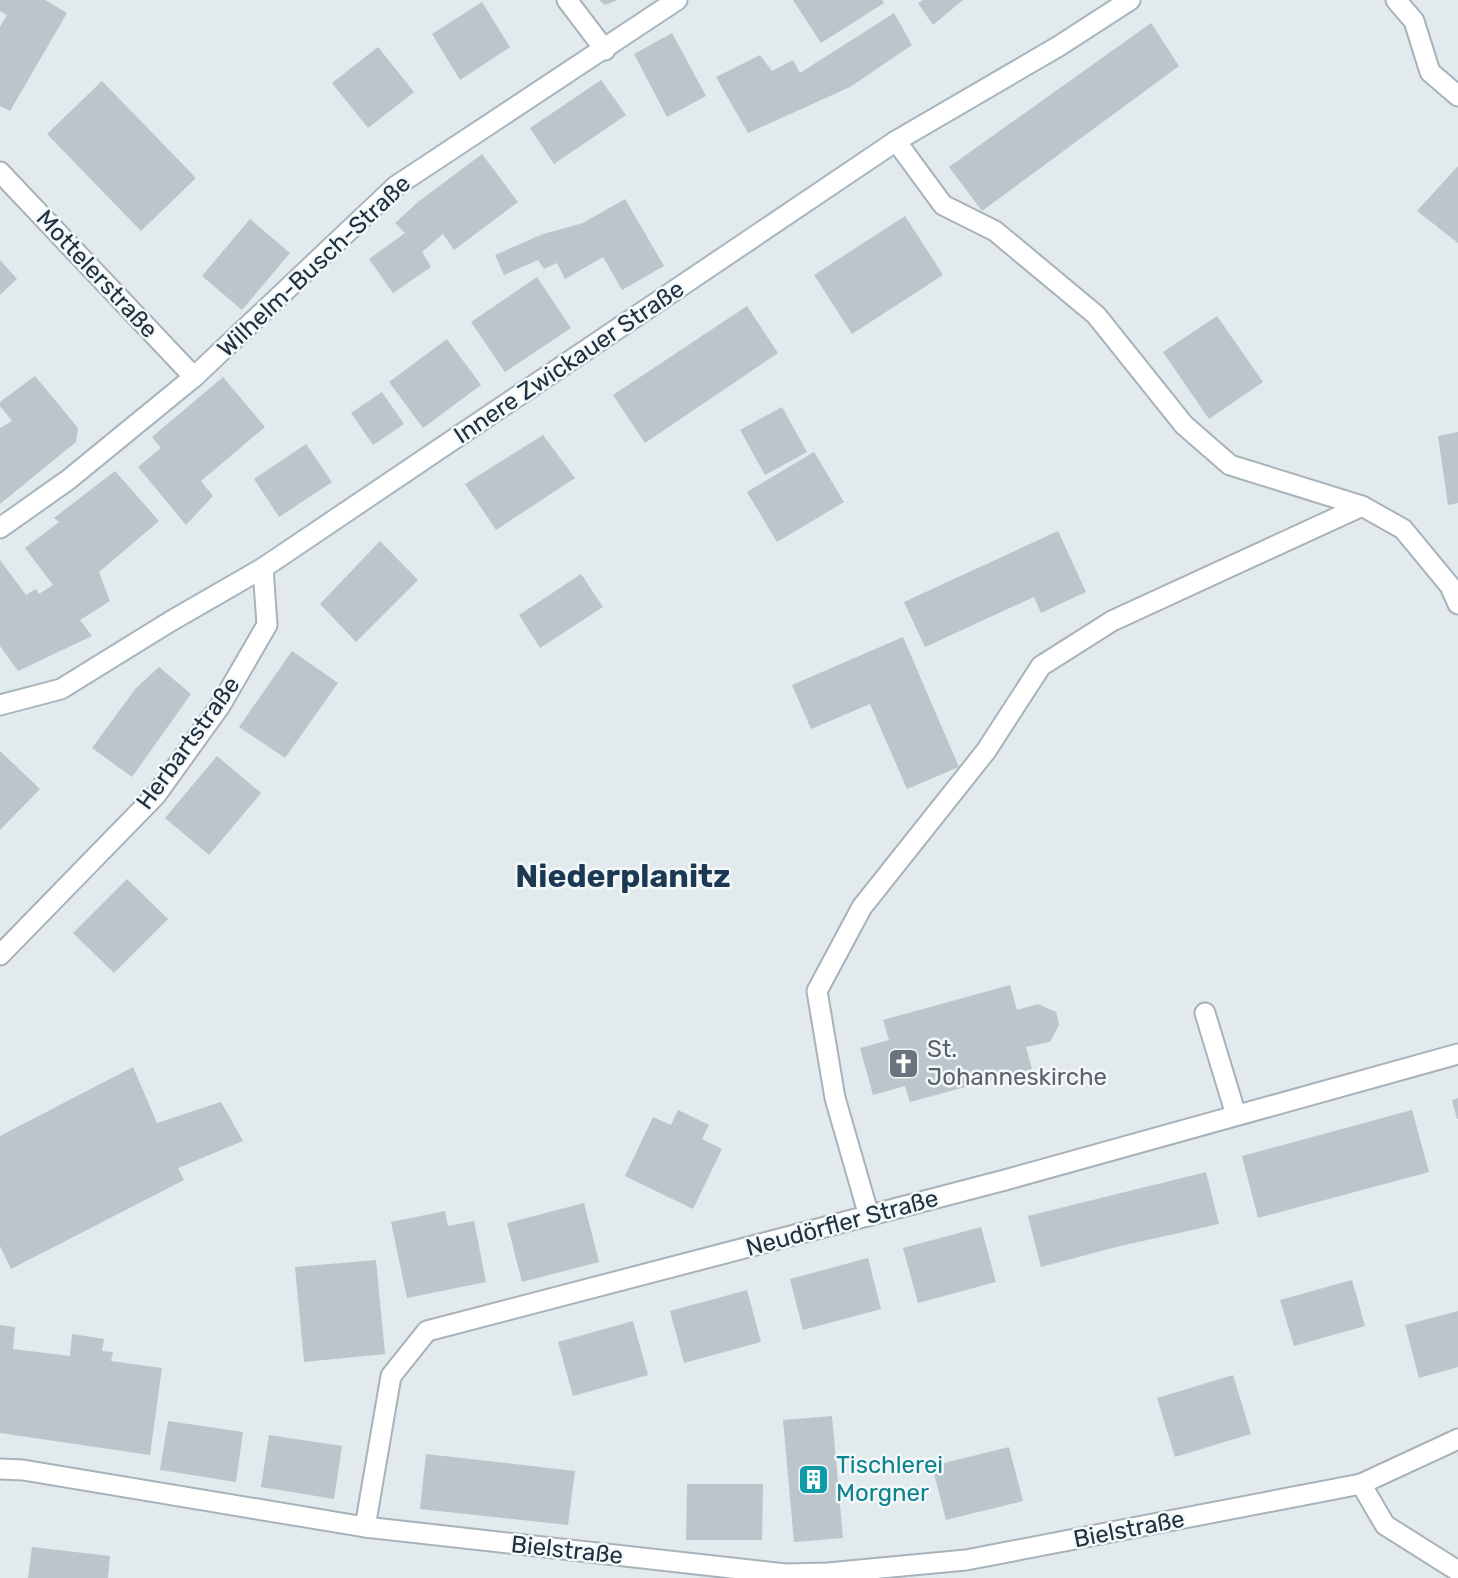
<svg xmlns="http://www.w3.org/2000/svg" width="1458" height="1578" font-family="Rubik,sans-serif">
<rect width="100%" height="100%" fill="#e2eaed"/>
<!-- building -->
<g fill="#bac6cb">
<polygon points="0,0 45,0 67,13 10,111 0,106 0,27 7,15 0,11"/>
<polygon points="599,0 618,0 605,5"/>
<polygon points="793,0 882,0 884,3 821,43"/>
<polygon points="923,0 963,0 933,25 918,3"/>
<polygon points="482,2 510,47 460,80 432,34"/>
<polygon points="894,13 912,45 850,87 748,133 716,77 760,55 772,71 793,60 800,73"/>
<polygon points="1151,23 1179,66 982,211 949,167"/>
<polygon points="672,33 706,96 667,117 634,54"/>
<polygon points="378,47 414,92 368,128 332,83"/>
<polygon points="601,80 626,115 554,164 530,128"/>
<polygon points="102,81 196,178 141,231 47,134"/>
<polygon points="482,154 518,202 454,250 443,234 422,252 431,267 393,293 369,259 405,233 395,223 418,202"/>
<polygon points="1458,166 1458,243 1417,211"/>
<polygon points="625,199 664,266 622,290 603,257 565,279 557,263 544,269 538,260 504,275 495,255 543,234 583,223"/>
<polygon points="905,216 943,275 852,334 814,275"/>
<polygon points="250,219 290,253 242,310 202,276"/>
<polygon points="0,260 17,279 0,295"/>
<polygon points="537,277 571,328 505,372 471,322"/>
<polygon points="747,306 778,353 645,443 613,395"/>
<polygon points="1217,316 1263,382 1209,419 1163,352"/>
<polygon points="447,339 481,385 423,428 389,382"/>
<polygon points="35,376 78,428 76,442 0,504 0,428 12,421 0,406 0,402"/>
<polygon points="223,377 265,427 201,481 213,496 186,525 138,467 161,448 152,437"/>
<polygon points="382,392 404,424 373,445 351,413"/>
<polygon points="782,407 807,452 765,475 740,430"/>
<polygon points="1458,432 1458,503 1448,505 1438,436"/>
<polygon points="543,435 575,478 496,530 465,484"/>
<polygon points="306,444 332,482 279,517 254,479"/>
<polygon points="814,452 844,502 777,542 747,492"/>
<polygon points="115,471 159,521 99,572 110,601 80,620 92,636 18,671 0,646 0,560 26,595 36,589 39,594 53,585 25,548 59,522 54,518"/>
<polygon points="1058,531 1086,592 1041,613 1034,597 925,647 904,602"/>
<polygon points="380,541 418,580 356,642 320,604"/>
<polygon points="581,574 603,607 540,648 519,615"/>
<polygon points="903,637 959,767 907,789 870,704 811,729 792,685"/>
<polygon points="292,651 338,683 285,758 239,727"/>
<polygon points="159,667 191,694 132,777 92,748 136,688"/>
<polygon points="0,751 40,789 0,830"/>
<polygon points="217,756 261,793 209,855 165,818"/>
<polygon points="127,879 168,919 114,973 73,933"/>
<polygon points="1010,985 1017,1010 1038,1004 1056,1012 1059,1025 1050,1042 1026,1047 1032,1069 910,1102 905,1086 873,1095 860,1048 889,1040 883,1020"/>
<polygon points="133,1067 157,1123 221,1102 243,1141 178,1168 184,1180 11,1269 0,1246 0,1136"/>
<polygon points="1458,1098 1458,1119 1457,1119 1452,1100"/>
<polygon points="678,1110 709,1125 702,1139 722,1149 693,1209 625,1176 653,1117 671,1125"/>
<polygon points="1412,1110 1429,1172 1258,1218 1242,1156"/>
<polygon points="1206,1172 1219,1224 1116,1247 1041,1267 1028,1216"/>
<polygon points="584,1203 599,1262 522,1282 507,1223"/>
<polygon points="445,1211 448,1226 474,1221 486,1282 407,1298 391,1222"/>
<polygon points="981,1227 996,1282 918,1303 903,1248"/>
<polygon points="868,1258 881,1309 803,1330 790,1279"/>
<polygon points="376,1260 385,1354 304,1362 295,1267"/>
<polygon points="1352,1280 1365,1326 1294,1346 1280,1300"/>
<polygon points="747,1290 761,1342 684,1363 670,1311"/>
<polygon points="1458,1311 1458,1367 1419,1378 1405,1325"/>
<polygon points="633,1321 648,1375 573,1396 558,1342"/>
<polygon points="0,1325 15,1327 13,1349 70,1356 72,1334 104,1339 102,1351 113,1352 111,1361 162,1368 150,1455 0,1433"/>
<polygon points="1233,1375 1251,1434 1175,1457 1157,1398"/>
<polygon points="832,1416 843,1538 794,1542 783,1420"/>
<polygon points="168,1421 243,1432 236,1482 160,1470"/>
<polygon points="269,1435 342,1446 334,1499 261,1487"/>
<polygon points="1009,1447 1023,1501 946,1520 932,1466"/>
<polygon points="426,1454 575,1471 568,1525 420,1509"/>
<polygon points="687,1484 763,1484 762,1540 686,1540"/>
<polygon points="32,1547 110,1556 108,1578 28,1578"/>
</g>
<g fill="none" stroke-linecap="round" stroke-linejoin="round">
<defs>
<g id="service">
<polyline points="1396,0 1414,21 1430,72 1458,96"/>
<polyline points="1205,1013 1236,1115"/>
<polyline points="869,1216 835,1098 817,991 862,907 986,751 1041,666 1112,621 1362,506"/>
</g>
<g id="minor">
<polyline points="567,0 605,50"/>
<polyline points="896,141 943,205 995,231 1096,315 1184,425 1230,465 1362,506 1403,529 1450,586 1458,604"/>
<polyline points="0,172 194,377"/>
<polyline points="0,955 156,795 220,706 267,625 263,568"/>
<polyline points="0,1469 23,1470 365,1527 785,1574 828,1573 966,1560 1361,1484 1458,1439"/>
<polyline points="1361,1484 1385,1525 1458,1571"/>
<polyline points="365,1527 391,1376 427,1331 1005,1180 1458,1054"/>
</g>
<g id="secondary">
<polyline points="0,528 68,480 194,377 396,186 677,0"/>
<polyline points="0,705 61,689 171,621 263,568 896,141 1059,46 1130,0"/>
</g>
</defs>
<!-- service casing -->
<use href="#service" stroke="#a8b2b9" stroke-width="23"/>
<!-- minor casing -->
<use href="#minor" stroke="#a8b2b9" stroke-width="23"/>
<!-- secondary casing -->
<use href="#secondary" stroke="#a6b5c0" stroke-width="23"/>
<!-- service -->
<use href="#service" stroke="#fff" stroke-width="19"/>
<!-- minor -->
<use href="#minor" stroke="#fff" stroke-width="19"/>
<!-- secondary -->
<use href="#secondary" stroke="#fff" stroke-width="19"/>
</g>
<!-- icons -->
<defs>
<symbol id="church-square" viewBox="-11 -11 22 22"><rect x="-9" y="-9" width="18" height="18" rx="4" fill="#6b7280" stroke="#f3f8f9"/><path d="M-1.2-6h2.4v3.5h3.3v2.4h-3.3V6h-2.4V-.1h-3.3v-2.4h3.3Z" fill="#fff"/></symbol>
<symbol id="building-square" viewBox="-11 -11 22 22"><rect x="-9" y="-9" width="18" height="18" rx="4" fill="#0f9aa8" stroke="#f3f8f9"/><path d="M-4-6H4V6H1V3H-1V6H-4ZM-2.5-4.3h1.7v1.8h-1.7ZM.8-4.3h1.7v1.8H.8ZM-2.5-1h1.7V.8h-1.7ZM.8-1h1.7V.8H.8Z" fill="#fff"/></symbol>
</defs>
<g fill-rule="evenodd">
<use href="#church-square" x="886" y="1046" width="35" height="35"/>
<use href="#building-square" x="796" y="1462" width="35" height="35"/>
</g>
<g text-anchor="middle" dominant-baseline="central" stroke-width="5" stroke-linejoin="round" paint-order="stroke">
<!-- street labels -->
<g font-size="24" fill="#213140" stroke="#f3f8f9">
<text transform="translate(314 266) rotate(-43)">Wilhelm-Busch-Straße</text>
<text transform="translate(97 274) rotate(47)">Mottelerstraße</text>
<text transform="translate(569 362) rotate(-34)">Innere Zwickauer Straße</text>
<text transform="translate(188 743) rotate(-54)">Herbartstraße</text>
<text transform="translate(842 1223) rotate(-15)">Neudörfler Straße</text>
<text transform="translate(1129 1529) rotate(-11)">Bielstraße</text>
<text transform="translate(567 1550) rotate(6)">Bielstraße</text>
</g>
<!-- worship labels -->
<g font-size="24" fill="#5b616d" stroke="#f3f8f9" text-anchor="start">
<text x="927" y="1049">St.<tspan x="927" dy="28">Johanneskirche</tspan></text>
</g>
<!-- culture labels -->
<g font-size="24" fill="#0d838f" stroke="#f3f8f9" text-anchor="start">
<text x="836" y="1465">Tischlerei<tspan x="836" dy="28">Morgner</tspan></text>
</g>
<!-- district labels -->
<g font-size="32" font-weight="bold" fill="#1c3853" stroke="#f3f8f9">
<text x="623" y="876">Niederplanitz</text>
</g>
</g>
</svg>
